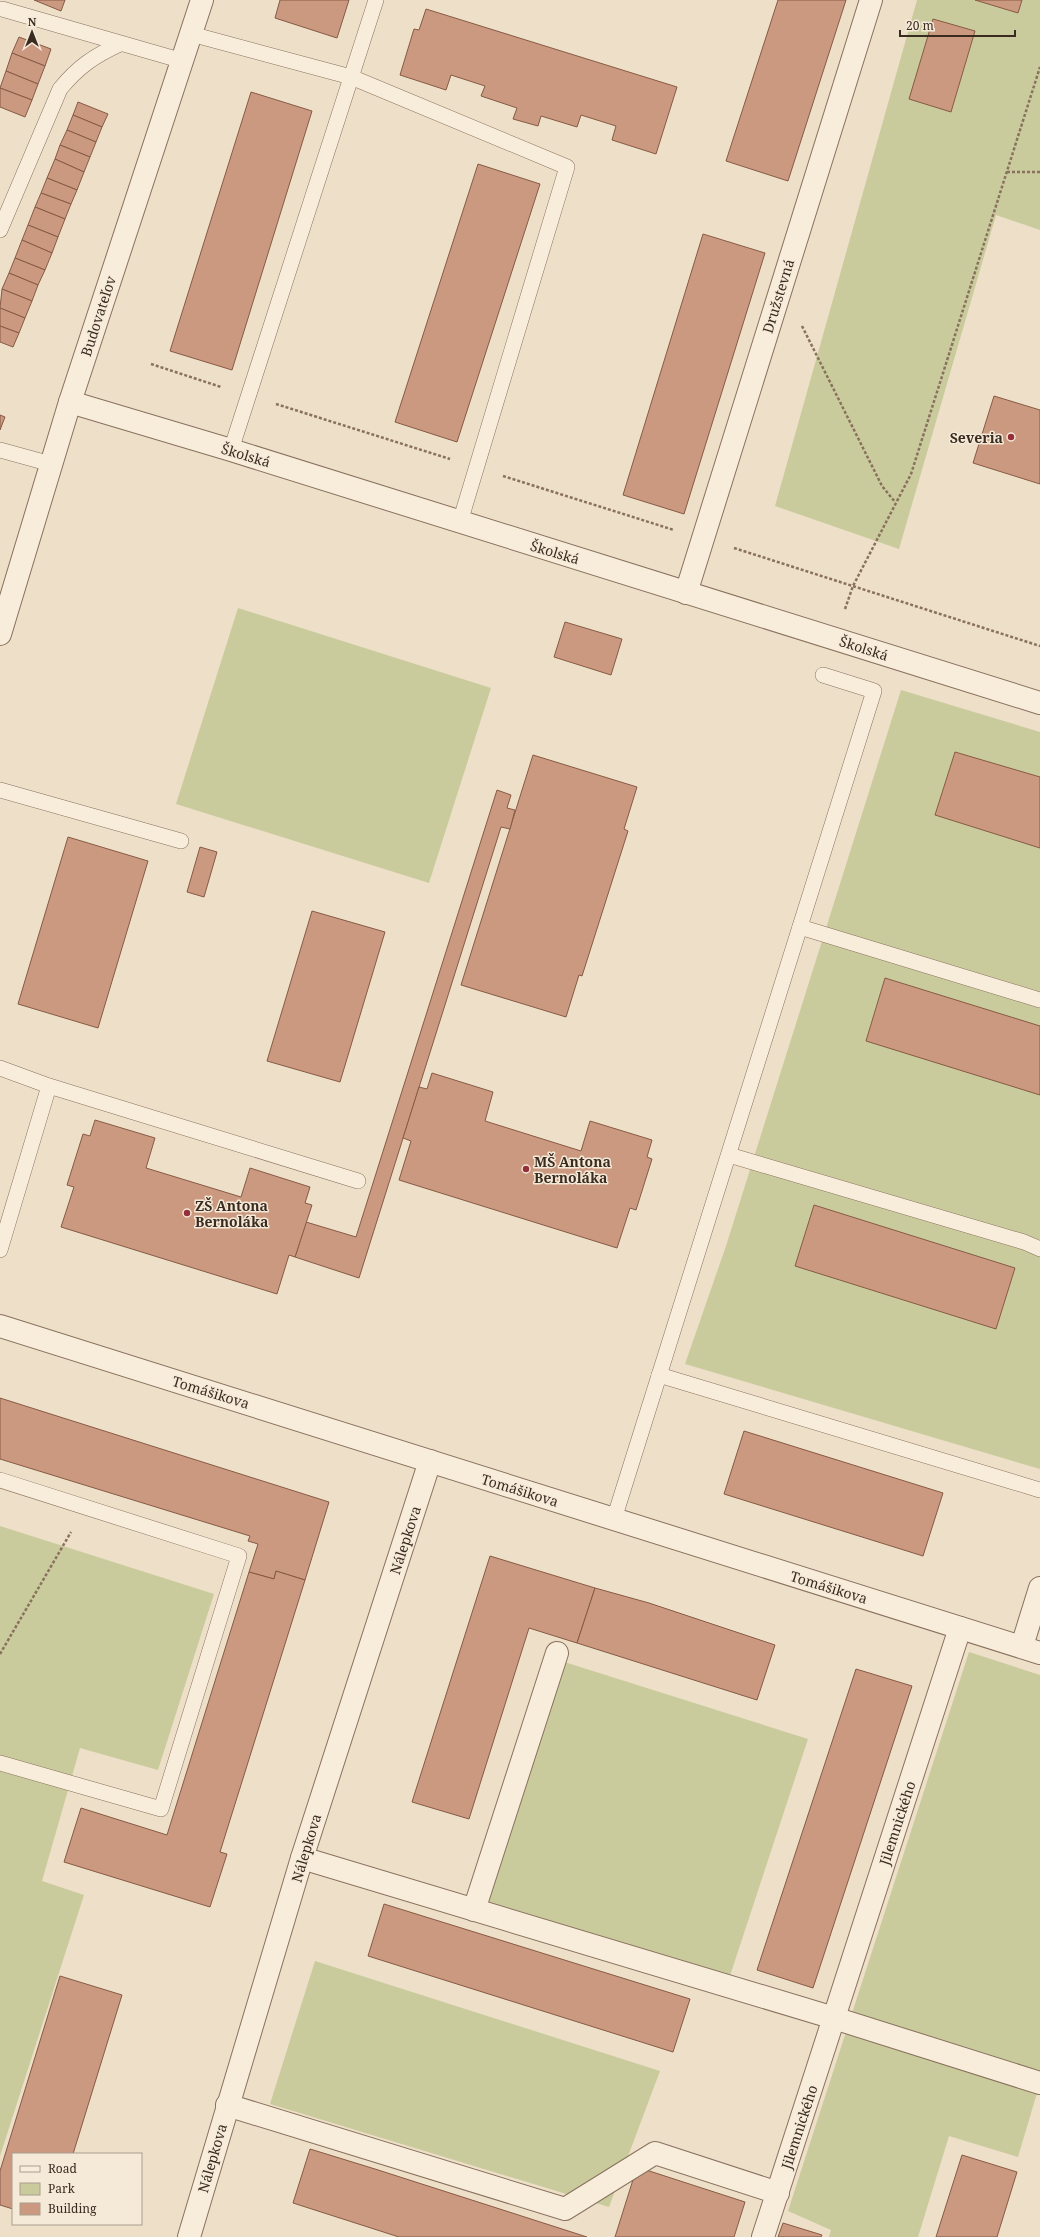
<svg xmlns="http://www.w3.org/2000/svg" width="1040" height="2237" font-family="'Noto Serif',serif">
<rect width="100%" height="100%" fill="#eddfc8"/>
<!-- green -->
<g fill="#cacb9c">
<polygon points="917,0 1040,0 1040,230 996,215 899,549 775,506"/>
<polygon points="238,608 491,688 429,883 176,804"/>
<polygon points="901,690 1040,732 1040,1469 685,1364 726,1246"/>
<polygon points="0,1526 214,1594 158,1770 80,1748 42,1881 84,1895 0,2156"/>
<polygon points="969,1652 1040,1675 1040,2083 1018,2157 949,2136 918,2237 829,2237 831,2230 788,2211"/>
<polygon points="558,1660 808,1739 723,1997 471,1908"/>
<polygon points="315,1961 660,2071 609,2207 270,2104"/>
</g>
<!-- building -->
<g fill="#ca9980" stroke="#875a44">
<polygon points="34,0 65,0 61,11"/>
<polygon points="280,0 349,0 337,38 275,18"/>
<polygon points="778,0 846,0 788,181 726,161"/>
<polygon points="975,0 1022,0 1018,13"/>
<polygon points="426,9 677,87 656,154 612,140 616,126 581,115 577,127 541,116 538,126 513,119 517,108 481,96 485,86 451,75 446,90 400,75 414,29 419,30"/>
<polygon points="933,19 975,31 951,112 909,99"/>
<polygon points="19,37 51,49 45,66 12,53"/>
<polygon points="12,53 45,66 38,84 6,71"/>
<polygon points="6,71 38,84 32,100 0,88"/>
<polygon points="0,88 32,100 25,117 0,107"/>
<polygon points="251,92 312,111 232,370 170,351"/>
<polygon points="78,102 108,114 102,127 73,115"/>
<polygon points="73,115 102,127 96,142 67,130"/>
<polygon points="67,130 96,142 90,157 60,145"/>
<polygon points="60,145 90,157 84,172 55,159"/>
<polygon points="55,159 84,172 77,190 47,178"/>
<polygon points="478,164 540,184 457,442 395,422"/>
<polygon points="47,178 77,190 71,204 41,193"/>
<polygon points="41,193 71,204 65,219 35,207"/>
<polygon points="35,207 65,219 58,237 28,225"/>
<polygon points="28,225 58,237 52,253 22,240"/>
<polygon points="703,234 765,253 684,514 623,495"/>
<polygon points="22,240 52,253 45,270 15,258"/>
<polygon points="15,258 45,270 38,285 9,273"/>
<polygon points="9,273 38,285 32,301 2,289"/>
<polygon points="2,289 32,301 25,318 0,308"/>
<polygon points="0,308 25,318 19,333 0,326"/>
<polygon points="0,326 19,333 13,347 0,342"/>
<polygon points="994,396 1040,410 1040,484 973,463"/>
<polygon points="0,415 5,417 0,430"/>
<polygon points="565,622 622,639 611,675 554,657"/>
<polygon points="955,752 1040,777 1040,848 935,815"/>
<polygon points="533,755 637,787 624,829 628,831 582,976 579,975 566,1017 461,985"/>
<polygon points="497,790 511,795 507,808 515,810 510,829 501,827 359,1278 295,1257 306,1222 356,1237"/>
<polygon points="68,837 148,861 98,1028 18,1004"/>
<polygon points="200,847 217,852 204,897 187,892"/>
<polygon points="312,911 385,932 340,1082 267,1061"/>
<polygon points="885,978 1040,1026 1040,1095 866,1041"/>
<polygon points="432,1073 493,1092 485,1121 581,1151 590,1121 652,1140 647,1157 652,1159 636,1210 630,1208 617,1248 399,1180 411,1141 403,1138 419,1087 427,1089"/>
<polygon points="95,1120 155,1138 146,1168 241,1197 250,1168 310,1187 305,1203 312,1205 295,1257 289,1255 277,1294 61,1227 74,1187 67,1185 83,1134 90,1136"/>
<polygon points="814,1205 1015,1268 996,1329 795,1266"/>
<polygon points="0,1398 329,1502 305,1580 276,1571 274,1579 249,1572 258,1544 248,1541 250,1536 0,1459"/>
<polygon points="744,1431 943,1493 923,1556 724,1494"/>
<polygon points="490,1556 595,1588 577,1643 529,1628 469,1819 412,1802"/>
<polygon points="276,1571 305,1580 220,1852 227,1854 210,1907 64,1862 81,1808 167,1835 249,1572 274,1579"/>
<polygon points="595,1588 649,1603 775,1645 757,1700 577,1643"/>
<polygon points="856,1669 912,1686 813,1988 757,1970"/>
<polygon points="384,1904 690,1999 673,2052 368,1956"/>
<polygon points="60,1976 122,1995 73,2154 13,2154 13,2209 0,2205 0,2171"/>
<polygon points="310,2149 375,2169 587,2237 399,2237 293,2203"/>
<polygon points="962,2155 1017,2172 997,2237 936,2237"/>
<polygon points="637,2167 745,2202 734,2237 615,2237"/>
<polygon points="783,2223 822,2235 821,2237 778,2237"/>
</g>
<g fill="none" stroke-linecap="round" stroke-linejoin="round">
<defs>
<g id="lane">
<polyline points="2,9 183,61"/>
<polyline points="191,34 351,77 567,167 460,522"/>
<path d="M 0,230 L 60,89 C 78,67 94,56 120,44"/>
<polyline points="0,450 51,464"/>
<polyline points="231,450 376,0"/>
<polyline points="0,790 181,841"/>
<polyline points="800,927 1040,1000"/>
<polyline points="0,1068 49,1086"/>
<polyline points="729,1155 1024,1242 1040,1249"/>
<polyline points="0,1250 49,1086 358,1181"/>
<polyline points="659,1375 1040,1490"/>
<polyline points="0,1480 239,1556 161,1809 0,1763"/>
<polyline points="614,1519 874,691 823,675"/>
</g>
<g id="street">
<polyline points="70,402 231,450 1040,703"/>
<polyline points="686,593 871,0"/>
<polyline points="0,634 70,402 202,0"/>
<polyline points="0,1326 1040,1653"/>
<polyline points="1022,1646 1040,1588"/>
<polyline points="302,1858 834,2018 1040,2083"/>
<polyline points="474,1910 557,1653"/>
<polyline points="227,2105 565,2209 655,2153 778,2193"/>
<polyline points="189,2237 302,1858 430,1461"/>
<polyline points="763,2237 960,1628"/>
</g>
</defs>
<!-- lane casing -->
<use href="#lane" stroke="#89715e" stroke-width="16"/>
<!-- street casing -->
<use href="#street" stroke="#89715e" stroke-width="24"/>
<!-- path -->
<g stroke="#89715e" stroke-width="2.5" stroke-dasharray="3 2" stroke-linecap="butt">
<polyline points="1007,172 1040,172"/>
<polyline points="802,326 882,486 895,502"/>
<polyline points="151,364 221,387"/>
<polyline points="276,404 450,459"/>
<polyline points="503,476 674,530"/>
<polyline points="734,548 1040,646"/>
<polyline points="845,609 853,586 911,474 1040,67"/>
<polyline points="0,1654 71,1532"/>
</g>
<!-- lane -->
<use href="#lane" stroke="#f8eddb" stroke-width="15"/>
<!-- street -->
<use href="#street" stroke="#f8eddb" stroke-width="22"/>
</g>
<!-- markers -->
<g fill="#963038" stroke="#f5ead8" stroke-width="1.5">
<circle cx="1011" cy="437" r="4"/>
<circle cx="526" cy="1169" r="4"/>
<circle cx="187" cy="1213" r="4"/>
</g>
<g text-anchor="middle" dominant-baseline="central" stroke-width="3" stroke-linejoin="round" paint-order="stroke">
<!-- street labels -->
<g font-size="14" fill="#3a2b21" stroke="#f5ead8">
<text transform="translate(778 296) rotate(-73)">Družstevná</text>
<text transform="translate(98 316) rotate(-72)">Budovateľov</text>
<text transform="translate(246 455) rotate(17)">Školská</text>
<text transform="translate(555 552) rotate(17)">Školská</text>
<text transform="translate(864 648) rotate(18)">Školská</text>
<text transform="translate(211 1392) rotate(17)">Tomášikova</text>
<text transform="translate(520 1490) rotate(17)">Tomášikova</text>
<text transform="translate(405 1540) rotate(-72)">Nálepkova</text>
<text transform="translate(829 1587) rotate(17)">Tomášikova</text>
<text transform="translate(897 1823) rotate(-72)">Jilemnického</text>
<text transform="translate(306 1848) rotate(-73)">Nálepkova</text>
<text transform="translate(799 2127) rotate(-72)">Jilemnického</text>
<text transform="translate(212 2158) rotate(-74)">Nálepkova</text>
</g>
<!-- poi labels -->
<g font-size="14" font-weight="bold" fill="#3a2b21" stroke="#f5ead8" text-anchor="start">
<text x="1003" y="437" text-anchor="end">Severia</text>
<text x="534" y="1161">MŠ Antona<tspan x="534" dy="16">Bernoláka</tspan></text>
<text x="195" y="1205">ZŠ Antona<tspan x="195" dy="16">Bernoláka</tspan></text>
</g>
</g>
<!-- legend -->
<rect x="12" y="2153" width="130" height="72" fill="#f5ead8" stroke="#aa9e8f"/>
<rect x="20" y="2166" width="20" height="6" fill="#f8eddb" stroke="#aa9e8f"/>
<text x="48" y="2173" font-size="12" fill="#3a2b21">Road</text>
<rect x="20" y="2183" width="20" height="12" fill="#cacb9c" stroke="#aa9e8f"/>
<text x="48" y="2193" font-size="12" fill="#3a2b21">Park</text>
<rect x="20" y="2203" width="20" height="12" fill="#ca9980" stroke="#aa9e8f"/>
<text x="48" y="2213" font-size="12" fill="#3a2b21">Building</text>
<!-- north arrow -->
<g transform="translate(32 32)" stroke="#f5ead8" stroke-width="3" paint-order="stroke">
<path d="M0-3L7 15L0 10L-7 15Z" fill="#3a2b21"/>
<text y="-6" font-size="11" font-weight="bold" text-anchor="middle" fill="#3a2b21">N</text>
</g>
<!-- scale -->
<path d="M900 30v6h115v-6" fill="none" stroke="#3a2b21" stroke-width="2"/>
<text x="906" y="30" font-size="12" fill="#3a2b21" stroke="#f5ead8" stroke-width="3" paint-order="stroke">20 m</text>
</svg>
